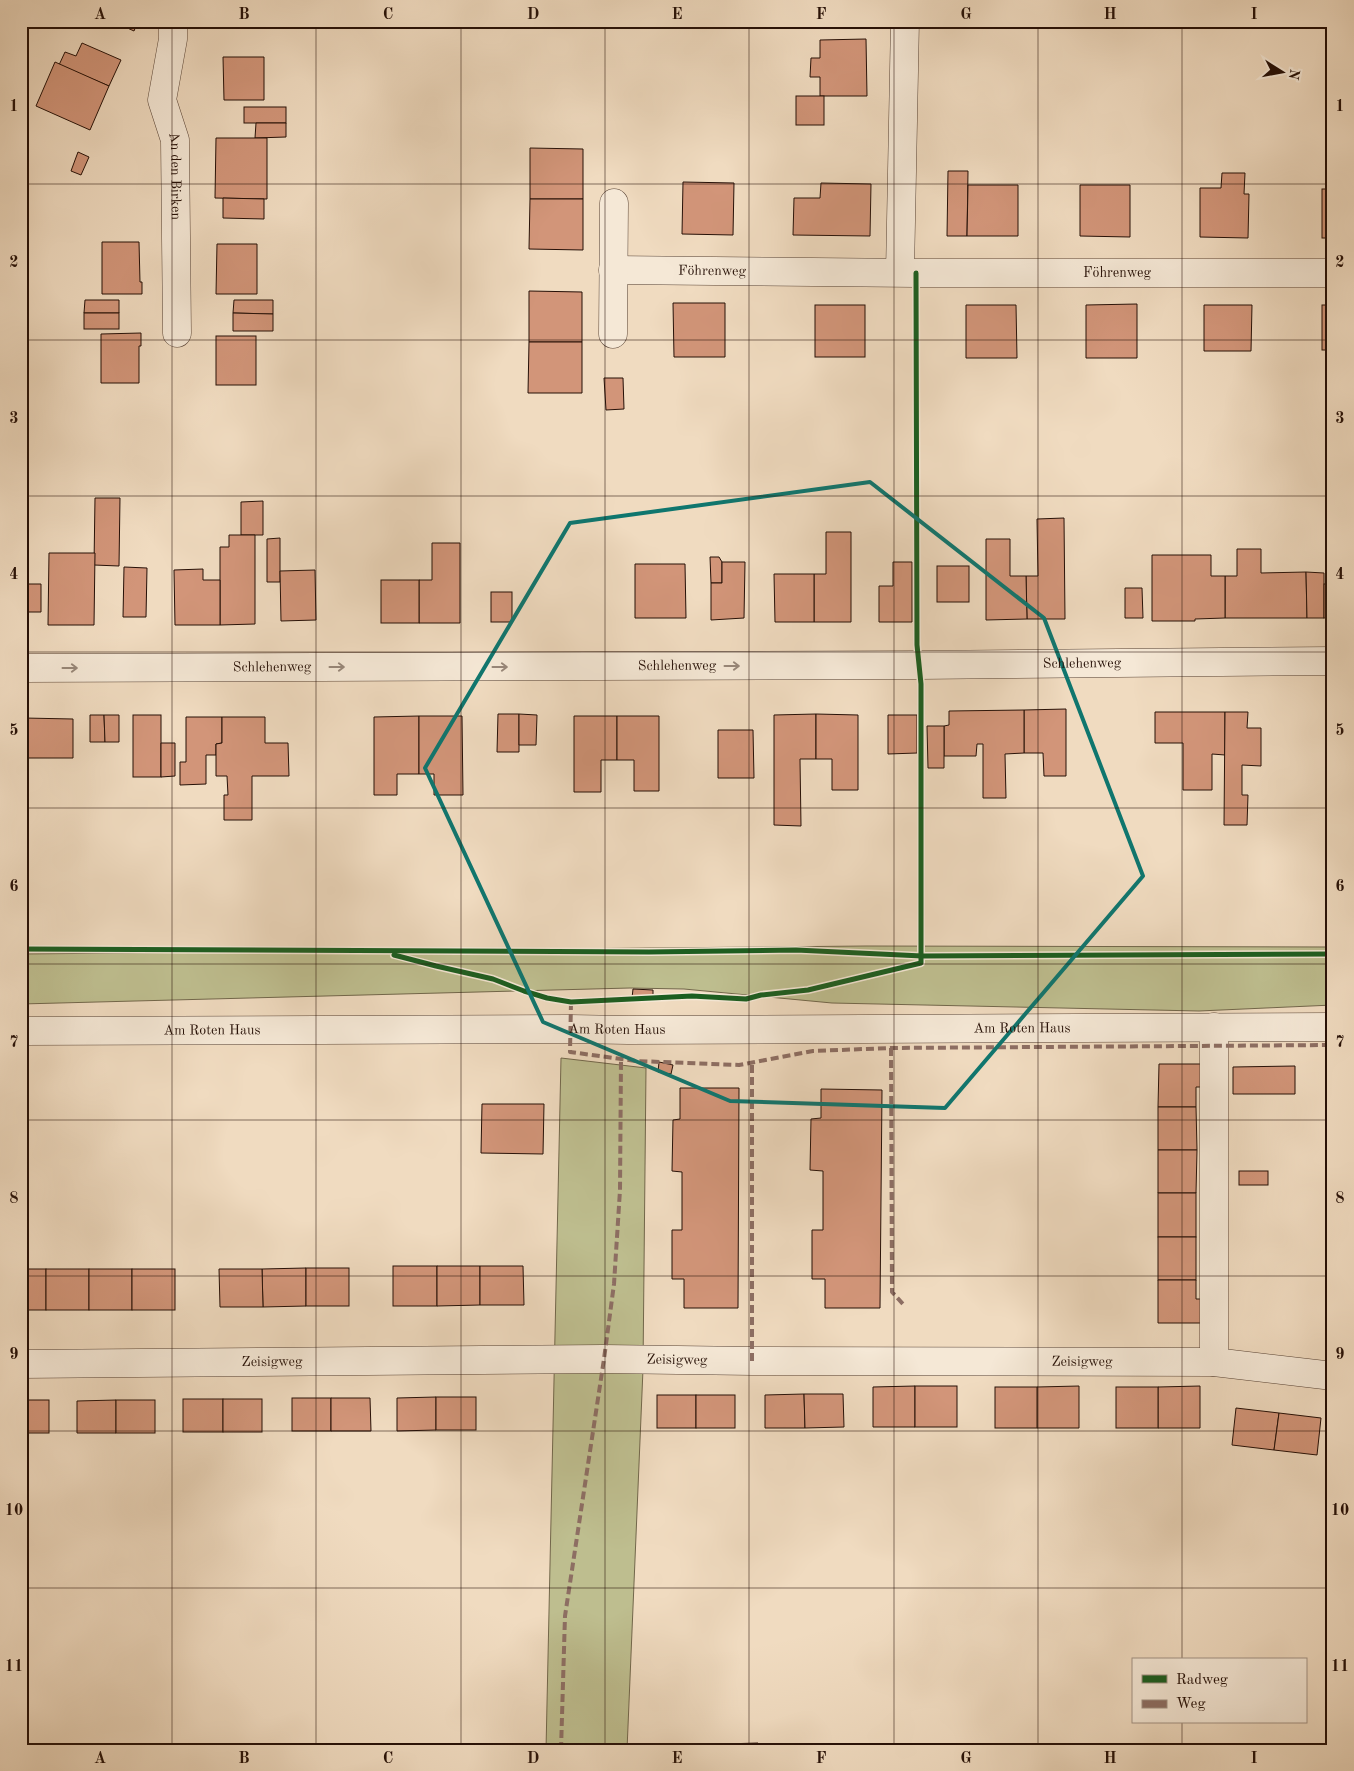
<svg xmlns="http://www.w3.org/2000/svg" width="1354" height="1771" font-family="'Old Standard TT',serif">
<rect width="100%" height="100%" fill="#f0dbc0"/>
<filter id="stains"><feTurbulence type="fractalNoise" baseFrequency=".004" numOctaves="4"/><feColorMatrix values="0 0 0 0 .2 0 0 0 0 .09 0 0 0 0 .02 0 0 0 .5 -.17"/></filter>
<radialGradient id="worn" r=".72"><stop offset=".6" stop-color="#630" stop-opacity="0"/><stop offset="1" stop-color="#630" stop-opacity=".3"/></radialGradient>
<!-- green -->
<g fill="#bebe8f" stroke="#72674b">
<polygon points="866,946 1333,947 1333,1005 1199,1011 832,1003 684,989 630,988 21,1004 21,954"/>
<polygon points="561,1058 646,1068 643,1369 627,1750 546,1750"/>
</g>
<!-- building -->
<g fill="#d29579" stroke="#261007">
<polygon points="112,21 138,21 134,31"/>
<polygon points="866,39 867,96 820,96 820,77 810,77 811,58 820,58 820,40"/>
<polygon points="82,43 121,60 109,86 59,65 65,52 76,56"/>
<polygon points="223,57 264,57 264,100 224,100"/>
<polygon points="55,62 109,86 90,130 36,106"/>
<rect x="796" y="96" width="28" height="29"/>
<rect x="244" y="107" width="42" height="16"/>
<polygon points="256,123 286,123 286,137 255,138"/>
<polygon points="216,138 267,138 267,199 215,198"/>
<polygon points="530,148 583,149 583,199 530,199"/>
<polygon points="78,152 89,157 81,175 71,171"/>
<polygon points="948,171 968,171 967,236 947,236"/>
<polygon points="1222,173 1245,173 1244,194 1249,194 1248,238 1200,237 1200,188 1221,188"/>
<polygon points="683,182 734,183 733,235 682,234"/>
<polygon points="821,183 871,184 870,236 793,235 794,198 820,198"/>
<polygon points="968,185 1018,185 1018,236 967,236"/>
<polygon points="1080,185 1130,185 1130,237 1080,236"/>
<rect x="1322" y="189" width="11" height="49"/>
<polygon points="223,198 264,199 264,219 223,218"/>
<polygon points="530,199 583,199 583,250 529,249"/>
<polygon points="102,242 139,242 140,282 142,282 142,294 102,294"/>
<polygon points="217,244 257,244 257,294 216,294"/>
<polygon points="529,291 582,292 582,342 529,342"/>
<polygon points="85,300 119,300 119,313 84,313"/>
<polygon points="234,300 273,300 273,314 233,313"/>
<polygon points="673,303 725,303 725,357 674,357"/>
<polygon points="1137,304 1137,358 1086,358 1086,305"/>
<rect x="815" y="305" width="50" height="52"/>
<polygon points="966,305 1016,305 1017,358 966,358"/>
<polygon points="1204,305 1252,305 1251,351 1204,351"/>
<rect x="1322" y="305" width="11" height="45"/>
<rect x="84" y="313" width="35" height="16"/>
<polygon points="233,313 273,314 273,331 233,331"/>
<polygon points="141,333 141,346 139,346 139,383 101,383 101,334"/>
<rect x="216" y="336" width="40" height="49"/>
<polygon points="529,342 582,342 582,393 528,393"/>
<polygon points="604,378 623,378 624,409 606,410"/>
<polygon points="95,498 120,498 119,566 94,565"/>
<polygon points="263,501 263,535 241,535 241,502"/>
<polygon points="1064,518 1065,619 1027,619 1026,576 1038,576 1037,519"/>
<polygon points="826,532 851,532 851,622 814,622 814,574 826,574"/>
<polygon points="229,535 255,535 255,624 220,625 220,547 229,547"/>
<polygon points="280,538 280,582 267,582 267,539"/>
<polygon points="986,539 1010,539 1010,576 1026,576 1027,619 986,620"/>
<polygon points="432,543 460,543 460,623 419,623 419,580 432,580"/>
<polygon points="1237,549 1261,549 1261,573 1306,572 1307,618 1225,618 1225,576 1237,576"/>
<polygon points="49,553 95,553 94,625 48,625"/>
<polygon points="1152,555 1211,555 1211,576 1225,576 1225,618 1195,619 1195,621 1152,621"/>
<polygon points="710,557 719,557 722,562 722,583 711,583"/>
<polygon points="722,562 745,562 744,618 711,620 711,583 722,583"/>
<polygon points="893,562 912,562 912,622 879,622 879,586 893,586"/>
<polygon points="635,564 685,564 686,618 635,618"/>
<rect x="937" y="566" width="32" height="36"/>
<polygon points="124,567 147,568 146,617 123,617"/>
<polygon points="203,569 203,580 220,580 220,625 175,625 174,570"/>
<polygon points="315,570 316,620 281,621 280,571"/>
<polygon points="1306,572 1324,573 1324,618 1307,618"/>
<polygon points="774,574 814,574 814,622 775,622"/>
<rect x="381" y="580" width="38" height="43"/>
<polygon points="26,584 41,584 41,612 27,612"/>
<rect x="1324" y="584" width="9" height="34"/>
<polygon points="1125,588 1142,588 1143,618 1125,618"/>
<rect x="491" y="592" width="21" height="30"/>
<polygon points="1066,709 1066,776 1044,776 1043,753 1024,753 1024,710"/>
<polygon points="1024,710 1024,753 1005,754 1006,798 983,798 983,744 977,744 976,756 944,756 944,726 949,725 949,711"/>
<polygon points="1155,712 1225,712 1225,755 1212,754 1212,790 1183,790 1183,743 1155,743"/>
<polygon points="1225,712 1248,712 1247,728 1261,728 1261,766 1242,765 1242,795 1248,795 1247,825 1224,825"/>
<polygon points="498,714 519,714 519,752 497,752"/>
<polygon points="519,714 537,715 536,745 519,745"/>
<polygon points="816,714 816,759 800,759 801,826 774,825 774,715"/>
<polygon points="816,714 858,715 858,790 832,790 832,759 816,759"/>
<polygon points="90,715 104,715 105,742 90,742"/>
<polygon points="104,715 119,715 119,742 105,742"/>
<rect x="133" y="715" width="28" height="62"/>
<polygon points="888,715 917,715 917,753 888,754"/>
<polygon points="419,716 419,774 397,774 397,795 374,795 374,717"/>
<polygon points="419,716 462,716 463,795 434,795 434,774 419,774"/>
<polygon points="574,716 617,716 617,760 601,760 601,792 574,792"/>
<polygon points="617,716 659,716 659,791 634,791 634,760 617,760"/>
<polygon points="186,717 222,717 222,743 216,744 216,755 206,755 206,784 180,785 180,762 186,762"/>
<polygon points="222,717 265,717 265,743 288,743 289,776 252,776 252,820 224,820 224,795 228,795 227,776 216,776 216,744 222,743"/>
<rect x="21" y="718" width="3" height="44"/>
<polygon points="24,718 73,719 73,758 24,758"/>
<polygon points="927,726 944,726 944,768 928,768"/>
<polygon points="718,730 753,730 754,778 718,778"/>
<polygon points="161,743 175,743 175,776 161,777"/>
<polygon points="633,989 653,990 653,999 632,998"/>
<polygon points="659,1062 673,1065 671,1074 658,1072"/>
<polygon points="1159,1064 1202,1064 1202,1087 1196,1087 1196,1107 1158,1107"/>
<polygon points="1295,1066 1295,1094 1233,1094 1233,1067"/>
<polygon points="680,1088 739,1088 738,1308 684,1308 684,1279 672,1279 672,1230 682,1230 682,1172 672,1171 673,1120 680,1119"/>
<polygon points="821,1089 882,1090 880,1308 825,1308 825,1279 812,1279 812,1230 823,1230 823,1171 810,1170 811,1119 821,1118"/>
<polygon points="482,1104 544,1104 543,1154 481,1153"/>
<polygon points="1158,1107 1196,1107 1197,1150 1158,1150"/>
<polygon points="1158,1150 1197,1150 1196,1193 1158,1193"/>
<rect x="1239" y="1171" width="29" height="14"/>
<rect x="1158" y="1193" width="38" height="44"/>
<rect x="1158" y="1237" width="38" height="43"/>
<rect x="393" y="1266" width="44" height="40"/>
<polygon points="437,1266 480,1266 480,1305 437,1306"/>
<polygon points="480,1266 523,1266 524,1305 480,1305"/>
<polygon points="306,1268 306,1306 263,1307 262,1269"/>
<rect x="306" y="1268" width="43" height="38"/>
<rect x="21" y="1269" width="25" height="41"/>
<rect x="46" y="1269" width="43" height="41"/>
<rect x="89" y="1269" width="43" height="41"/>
<rect x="132" y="1269" width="43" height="41"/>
<polygon points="219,1269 262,1269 263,1307 220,1307"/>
<polygon points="1158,1280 1196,1280 1196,1299 1201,1299 1201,1323 1158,1323"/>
<polygon points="915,1386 915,1427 873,1427 873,1387"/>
<rect x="915" y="1386" width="42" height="41"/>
<polygon points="1079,1386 1079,1428 1037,1428 1037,1387"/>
<polygon points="1200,1386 1200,1428 1158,1428 1158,1387"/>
<rect x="995" y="1387" width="42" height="41"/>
<rect x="1116" y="1387" width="42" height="41"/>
<polygon points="804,1394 805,1428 765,1428 765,1395"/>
<polygon points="804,1394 843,1394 844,1427 805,1428"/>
<rect x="657" y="1395" width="39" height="33"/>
<rect x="696" y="1395" width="39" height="33"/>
<polygon points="436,1397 436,1430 397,1431 397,1398"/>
<rect x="436" y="1397" width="40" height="33"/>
<rect x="292" y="1398" width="39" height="33"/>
<polygon points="331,1398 370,1398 371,1431 331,1431"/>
<rect x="183" y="1399" width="40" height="33"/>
<rect x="223" y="1399" width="39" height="33"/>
<rect x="21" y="1400" width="28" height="33"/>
<polygon points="116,1400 116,1433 77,1433 77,1401"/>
<rect x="116" y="1400" width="39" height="33"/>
<polygon points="1236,1408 1279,1413 1274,1450 1232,1445"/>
<polygon points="1279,1413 1321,1418 1317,1455 1274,1450"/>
<polygon points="758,1743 758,1750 724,1750 724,1744"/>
</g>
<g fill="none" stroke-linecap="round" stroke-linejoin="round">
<defs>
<g id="minor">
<path id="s1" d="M 173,21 L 173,39 L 162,100 L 175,140 L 177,333"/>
<path id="s2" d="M 613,270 L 916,273 L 1333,273"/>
<polyline points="900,272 905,21"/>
<polyline points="613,334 614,203"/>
<path id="s3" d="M 21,668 L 919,665 L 1333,661"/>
<polyline points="1214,1027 1214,1362"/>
<path id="s4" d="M 21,1031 L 570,1029 L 628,1030 L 1333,1027"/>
<path id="s5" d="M 21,1364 L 604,1359 L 752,1361 L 1214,1362 L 1333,1376"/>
</g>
</defs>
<!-- minor casing -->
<use href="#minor" stroke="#584335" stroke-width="29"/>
<!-- minor -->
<use href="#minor" stroke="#f5e8d6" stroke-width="28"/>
<!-- quiet -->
<g stroke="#8d6e63" stroke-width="4" stroke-dasharray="8 4" stroke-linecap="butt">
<polyline points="571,1002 570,1052 636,1061 739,1065 813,1051 891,1048 1333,1045"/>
<polyline points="891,1048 892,1292 903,1304"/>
<polyline points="752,1361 752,1063"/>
<polyline points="561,1750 565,1616 604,1359 614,1284 620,1190 621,1059"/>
</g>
<defs>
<g id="cycleway">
<polyline points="21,949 649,952 796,950 922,956 1333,954"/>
<polyline points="394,955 436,966 493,979 524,991 547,998 571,1002 692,996 746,999 761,995 808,990 921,963 921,684 917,645 916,273"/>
</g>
</defs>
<!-- cycleway casing -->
<use href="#cycleway" stroke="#f5e8d6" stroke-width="8"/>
<!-- cycleway -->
<use href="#cycleway" stroke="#1b5e20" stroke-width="5"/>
</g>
<!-- one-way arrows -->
<defs><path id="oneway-shaft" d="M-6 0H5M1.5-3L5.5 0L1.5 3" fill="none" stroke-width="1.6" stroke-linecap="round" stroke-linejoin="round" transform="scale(1.25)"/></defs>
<g stroke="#988779">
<use href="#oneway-shaft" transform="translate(732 666)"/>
<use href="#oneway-shaft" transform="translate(337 667)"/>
<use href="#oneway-shaft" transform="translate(500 667)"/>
<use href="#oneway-shaft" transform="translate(70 668)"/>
</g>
<!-- marked area -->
<path fill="none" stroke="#0f766e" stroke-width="4" stroke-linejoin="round" d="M 870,482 L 1044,618 L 1143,876 L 945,1108 L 730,1101 L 543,1022 L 425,768 L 570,523 Z"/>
<!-- grid -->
<path fill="none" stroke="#261007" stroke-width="1" stroke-opacity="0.55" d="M 172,21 L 172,1750M 316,21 L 316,1750M 461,21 L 461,1750M 605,21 L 605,1750M 749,21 L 749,1750M 894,21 L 894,1750M 1038,21 L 1038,1750M 1182,21 L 1182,1660M 21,184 L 1333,184M 21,340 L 1333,340M 21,496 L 1333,496M 21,652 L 1333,652M 21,808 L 1333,808M 21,964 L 1333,964M 21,1120 L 1333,1120M 21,1276 L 1333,1276M 21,1431 L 1333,1431M 21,1588 L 1333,1588M 1182,1722 L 1182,1750"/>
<g text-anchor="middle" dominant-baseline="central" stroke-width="4" stroke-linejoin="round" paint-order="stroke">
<!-- street labels -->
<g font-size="14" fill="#261007" stroke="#f5e8d6">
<text stroke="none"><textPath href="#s1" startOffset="158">An den Birken</textPath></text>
<text stroke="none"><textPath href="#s2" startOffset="99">Föhrenweg</textPath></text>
<text stroke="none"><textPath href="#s2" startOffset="504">Föhrenweg</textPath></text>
<text stroke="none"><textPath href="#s3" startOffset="1061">Schlehenweg</textPath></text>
<text stroke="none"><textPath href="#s3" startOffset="656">Schlehenweg</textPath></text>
<text stroke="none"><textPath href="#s3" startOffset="251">Schlehenweg</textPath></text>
<text stroke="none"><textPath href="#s4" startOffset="1001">Am Roten Haus</textPath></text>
<text stroke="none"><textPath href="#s4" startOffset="596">Am Roten Haus</textPath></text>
<text stroke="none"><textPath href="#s4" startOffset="191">Am Roten Haus</textPath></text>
<text stroke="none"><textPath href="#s5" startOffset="656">Zeisigweg</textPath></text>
<text stroke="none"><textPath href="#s5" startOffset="1061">Zeisigweg</textPath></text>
<text stroke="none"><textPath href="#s5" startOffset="251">Zeisigweg</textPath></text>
</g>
</g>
<!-- margin -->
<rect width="1354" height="1771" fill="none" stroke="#f0dbc0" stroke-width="55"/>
<!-- legend -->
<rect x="1132" y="1658" width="175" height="65" fill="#f5e8d6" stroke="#a29283"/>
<rect x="1142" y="1675" width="25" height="8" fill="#1b5e20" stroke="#a29283"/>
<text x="1176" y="1684" font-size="15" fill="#261007">Radweg</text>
<rect x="1142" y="1700" width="25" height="8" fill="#8d6e63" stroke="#a29283"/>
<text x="1176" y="1708" font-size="15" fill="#261007">Weg</text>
<!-- north arrow -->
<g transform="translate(1282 72) rotate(101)" stroke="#f5e8d6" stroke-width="4" paint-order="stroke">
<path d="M0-4L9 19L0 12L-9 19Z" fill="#261007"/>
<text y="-8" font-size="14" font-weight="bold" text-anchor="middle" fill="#261007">N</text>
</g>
<rect x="28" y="28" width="1298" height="1716" fill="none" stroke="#261007" stroke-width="2"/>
<g font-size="16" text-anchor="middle" font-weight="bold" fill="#261007">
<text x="100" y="19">A</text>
<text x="244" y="19">B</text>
<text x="388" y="19">C</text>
<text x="533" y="19">D</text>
<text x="677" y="19">E</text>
<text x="821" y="19">F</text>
<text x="966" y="19">G</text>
<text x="1110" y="19">H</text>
<text x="1254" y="19">I</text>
<text x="14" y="111">1</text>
<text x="1340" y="111">1</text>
<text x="14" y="267">2</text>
<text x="1340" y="267">2</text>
<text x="14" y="423">3</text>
<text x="1340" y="423">3</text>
<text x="14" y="579">4</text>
<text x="1340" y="579">4</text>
<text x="14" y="735">5</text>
<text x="1340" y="735">5</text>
<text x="14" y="891">6</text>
<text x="1340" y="891">6</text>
<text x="14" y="1047">7</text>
<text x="1340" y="1047">7</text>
<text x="14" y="1203">8</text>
<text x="1340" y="1203">8</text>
<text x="14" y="1359">9</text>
<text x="1340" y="1359">9</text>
<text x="14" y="1515">10</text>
<text x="1340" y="1515">10</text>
<text x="14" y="1671">11</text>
<text x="1340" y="1671">11</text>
<text x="100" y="1763">A</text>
<text x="244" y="1763">B</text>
<text x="388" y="1763">C</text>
<text x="533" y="1763">D</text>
<text x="677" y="1763">E</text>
<text x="821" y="1763">F</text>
<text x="966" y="1763">G</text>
<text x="1110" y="1763">H</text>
<text x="1254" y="1763">I</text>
</g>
<rect width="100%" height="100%" filter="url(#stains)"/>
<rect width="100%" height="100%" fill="url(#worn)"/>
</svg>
